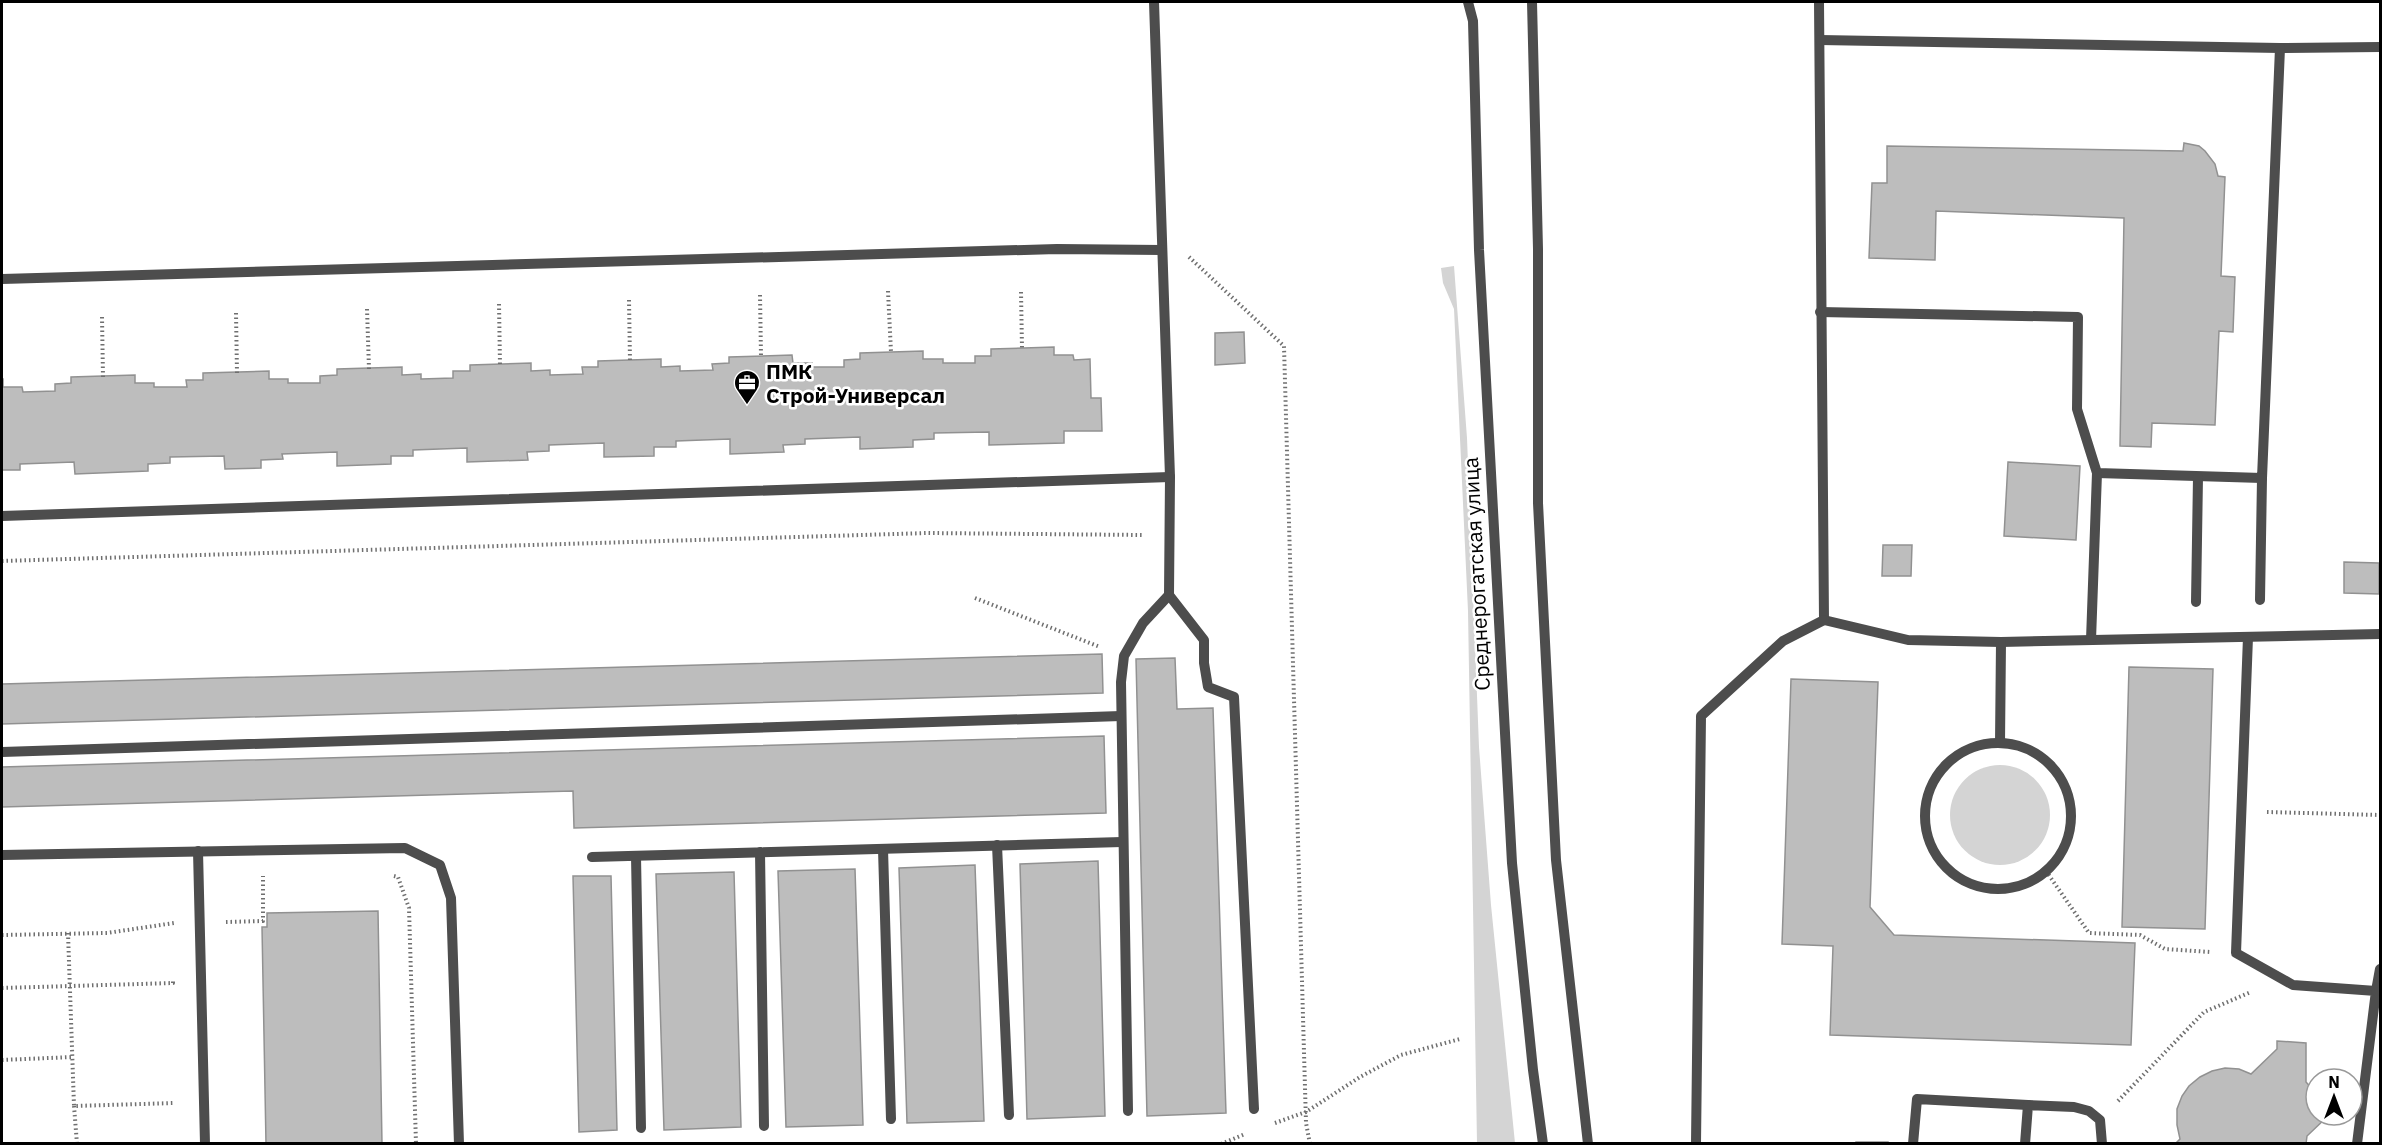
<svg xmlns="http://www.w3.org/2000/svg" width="2382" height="1145" font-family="'IBM Plex Sans',sans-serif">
<rect width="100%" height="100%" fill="#fff"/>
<!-- green -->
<g fill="#d4d4d4">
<polygon points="1454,266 1467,438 1479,747 1491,905 1515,1143 1477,1143 1468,611 1454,309 1443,283 1441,268"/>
<circle cx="2000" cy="815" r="50"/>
</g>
<!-- building -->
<g fill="#bdbdbd" stroke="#919191" stroke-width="1.5">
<polygon points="2184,143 2199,146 2205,151 2215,164 2218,176 2225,177 2221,276 2235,277 2233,332 2219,331 2215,425 2152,423 2151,447 2120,446 2124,218 1936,211 1935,260 1869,258 1872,183 1887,183 1887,146 2183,151"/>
<polygon points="1244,332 1245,363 1215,365 1215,333"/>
<polygon points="1054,347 1054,355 1073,355 1074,360 1090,359 1091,398 1101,398 1102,431 1064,431 1064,443 989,445 989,432 934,433 934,439 913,440 913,447 860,449 860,437 805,439 805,444 783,445 784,452 730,454 730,439 676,441 676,447 654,447 654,456 604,457 604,443 549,445 549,451 527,452 528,460 467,462 467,448 413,450 413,456 391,456 391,464 337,466 337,452 282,454 283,459 261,460 261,468 225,469 224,456 170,457 170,463 148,464 148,471 75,474 74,462 20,464 20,470 2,470 2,379 3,379 3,387 22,387 23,392 55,391 55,384 71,383 71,377 135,375 135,383 154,383 154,387 187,387 186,380 203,380 203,373 269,371 269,379 288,379 288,383 320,383 320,376 337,375 337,369 402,367 402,375 421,374 421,379 453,378 453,371 470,371 470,365 531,363 531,371 550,370 550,375 583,374 582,367 598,367 598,361 661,359 661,367 680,366 680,371 713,370 712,364 729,363 729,357 792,355 793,363 812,363 812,367 844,367 844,360 860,359 860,353 923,351 923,359 943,359 943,363 975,363 975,356 991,356 991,349"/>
<polygon points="2008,462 2080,466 2076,540 2004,536"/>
<polygon points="1883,545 1912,545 1911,576 1882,576"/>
<polygon points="2344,562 2379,563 2379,594 2344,593"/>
<polygon points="1102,654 1103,693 2,724 2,684"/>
<polygon points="1175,658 1177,709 1213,708 1226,1113 1147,1116 1136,659"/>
<polygon points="2129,667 2213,669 2205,929 2122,927"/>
<polygon points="1791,679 1878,682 1870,907 1894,935 2135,943 2131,1045 1830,1035 1833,946 1782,944"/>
<polygon points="1104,736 1106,813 574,828 573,791 2,807 2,767"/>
<polygon points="1098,861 1105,1116 1027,1119 1020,864"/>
<polygon points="975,865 984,1121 907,1123 899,868"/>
<polygon points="855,869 863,1125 786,1127 778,871"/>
<polygon points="734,872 741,1127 664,1130 656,874"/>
<polygon points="573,876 611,876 617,1130 579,1132"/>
<polygon points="378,911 382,1144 266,1144 262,927 267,927 267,913"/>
<polygon points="2277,1041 2306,1043 2306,1082 2316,1093 2316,1115 2329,1115 2307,1136 2306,1144 2175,1144 2180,1139 2177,1125 2177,1109 2182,1096 2189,1086 2200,1077 2212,1071 2225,1068 2239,1069 2251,1074 2277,1049"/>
<rect x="1856" y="1142" width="32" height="2"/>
</g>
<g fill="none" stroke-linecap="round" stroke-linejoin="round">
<!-- path -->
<g stroke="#6f6f6f" stroke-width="4" stroke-dasharray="1.5 3" stroke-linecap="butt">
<polyline points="1189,257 1284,346 1306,1123 1310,1144"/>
<polyline points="888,291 891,352"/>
<polyline points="1021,292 1022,348"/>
<polyline points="760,295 761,356"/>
<polyline points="629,300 630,361"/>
<polyline points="499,304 500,365"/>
<polyline points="367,309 369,369"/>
<polyline points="236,313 237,373"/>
<polyline points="102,317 103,377"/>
<polyline points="2,561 928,533 1143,535"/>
<polyline points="975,598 1100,647"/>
<polyline points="2267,812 2380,815"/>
<polyline points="2046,871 2089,933 2140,935 2165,949 2210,952"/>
<polyline points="394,876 398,877 409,908 416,1144"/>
<polyline points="226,922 263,921 263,876"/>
<polyline points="68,933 74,1106 175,1103"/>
<polyline points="2,935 107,933 174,923"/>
<polyline points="2,988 173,983 173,981"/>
<polyline points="2,1060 73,1057"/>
<polyline points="2118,1101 2204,1012 2251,992"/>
<polyline points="74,1106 77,1144"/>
<polyline points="1275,1123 1306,1112 1360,1077 1401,1055 1460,1039"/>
<polyline points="1221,1144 1245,1134"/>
</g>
<!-- minor -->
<g stroke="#4d4d4d" stroke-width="10">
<polyline points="1154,2 1170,477 1169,595 1204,640 1204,663 1208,687 1234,697 1254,1109"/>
<polyline points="1468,2 1473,21 1479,250 1512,863 1533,1070 1543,1144"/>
<polyline points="1532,2 1538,249 1538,503 1556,860 1588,1144"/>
<path d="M 1819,2 C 1822,208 1821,414 1824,620 L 1908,640 L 2001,642 L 2380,634"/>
<polyline points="1820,40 2280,48 2380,47"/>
<polyline points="2,279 1057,249 1162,250"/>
<polyline points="1820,312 2078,317 2077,409 2097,473 2262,478 2280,48"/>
<polyline points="2,516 1170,477"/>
<polyline points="2260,600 2262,478"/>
<polyline points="2196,602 2198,477"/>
<polyline points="2248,637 2236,953 2293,985 2376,991 2357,1144"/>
<polyline points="2091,640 2097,473"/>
<polyline points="2000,743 2001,642"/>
<circle cx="1998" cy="816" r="73"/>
<polyline points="2,752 1121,716"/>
<polyline points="997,845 1009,1115"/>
<polyline points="883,849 891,1119"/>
<polyline points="198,851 205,1144"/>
<polyline points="760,852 764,1126"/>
<polyline points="2,855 405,848 440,865 451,898 459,1144"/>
<polyline points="636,856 641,1128"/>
<polyline points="592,857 1122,842"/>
<polyline points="2376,991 2380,969"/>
<polyline points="1128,1111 1121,682 1124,656 1143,623 1169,595"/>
<polyline points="1696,1144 1701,716 1783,641 1824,620"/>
<polyline points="1913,1144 1917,1099 2028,1105"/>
<polyline points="2025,1144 2028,1105 2074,1107 2089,1111 2100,1120 2102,1144"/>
</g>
</g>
<!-- icons -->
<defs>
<symbol id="office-pin" viewBox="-11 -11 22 30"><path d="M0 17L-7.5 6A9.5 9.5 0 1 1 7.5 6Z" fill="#000" stroke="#fff"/><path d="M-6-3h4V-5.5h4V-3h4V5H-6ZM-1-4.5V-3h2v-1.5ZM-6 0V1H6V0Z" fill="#fff"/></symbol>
</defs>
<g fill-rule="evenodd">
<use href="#office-pin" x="732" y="368" width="30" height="40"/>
</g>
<g text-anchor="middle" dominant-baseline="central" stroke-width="5" stroke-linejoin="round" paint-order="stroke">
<!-- poi labels -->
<g font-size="21" font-weight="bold" fill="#000" stroke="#fff" text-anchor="start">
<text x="766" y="371">ПМК<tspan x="766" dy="24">Строй-Универсал</tspan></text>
</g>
<!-- street labels -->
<g font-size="21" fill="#000" stroke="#fff">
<text transform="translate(1476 574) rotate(-93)">Среднерогатская улица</text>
</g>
</g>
<!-- border -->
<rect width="2382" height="1145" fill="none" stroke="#000000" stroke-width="6"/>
<!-- north arrow -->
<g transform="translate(2334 1097)"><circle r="28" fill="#ffffff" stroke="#999999" stroke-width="1.5"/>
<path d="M0-4.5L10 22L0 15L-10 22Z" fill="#000000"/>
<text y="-9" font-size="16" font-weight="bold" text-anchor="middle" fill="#000000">N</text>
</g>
</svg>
